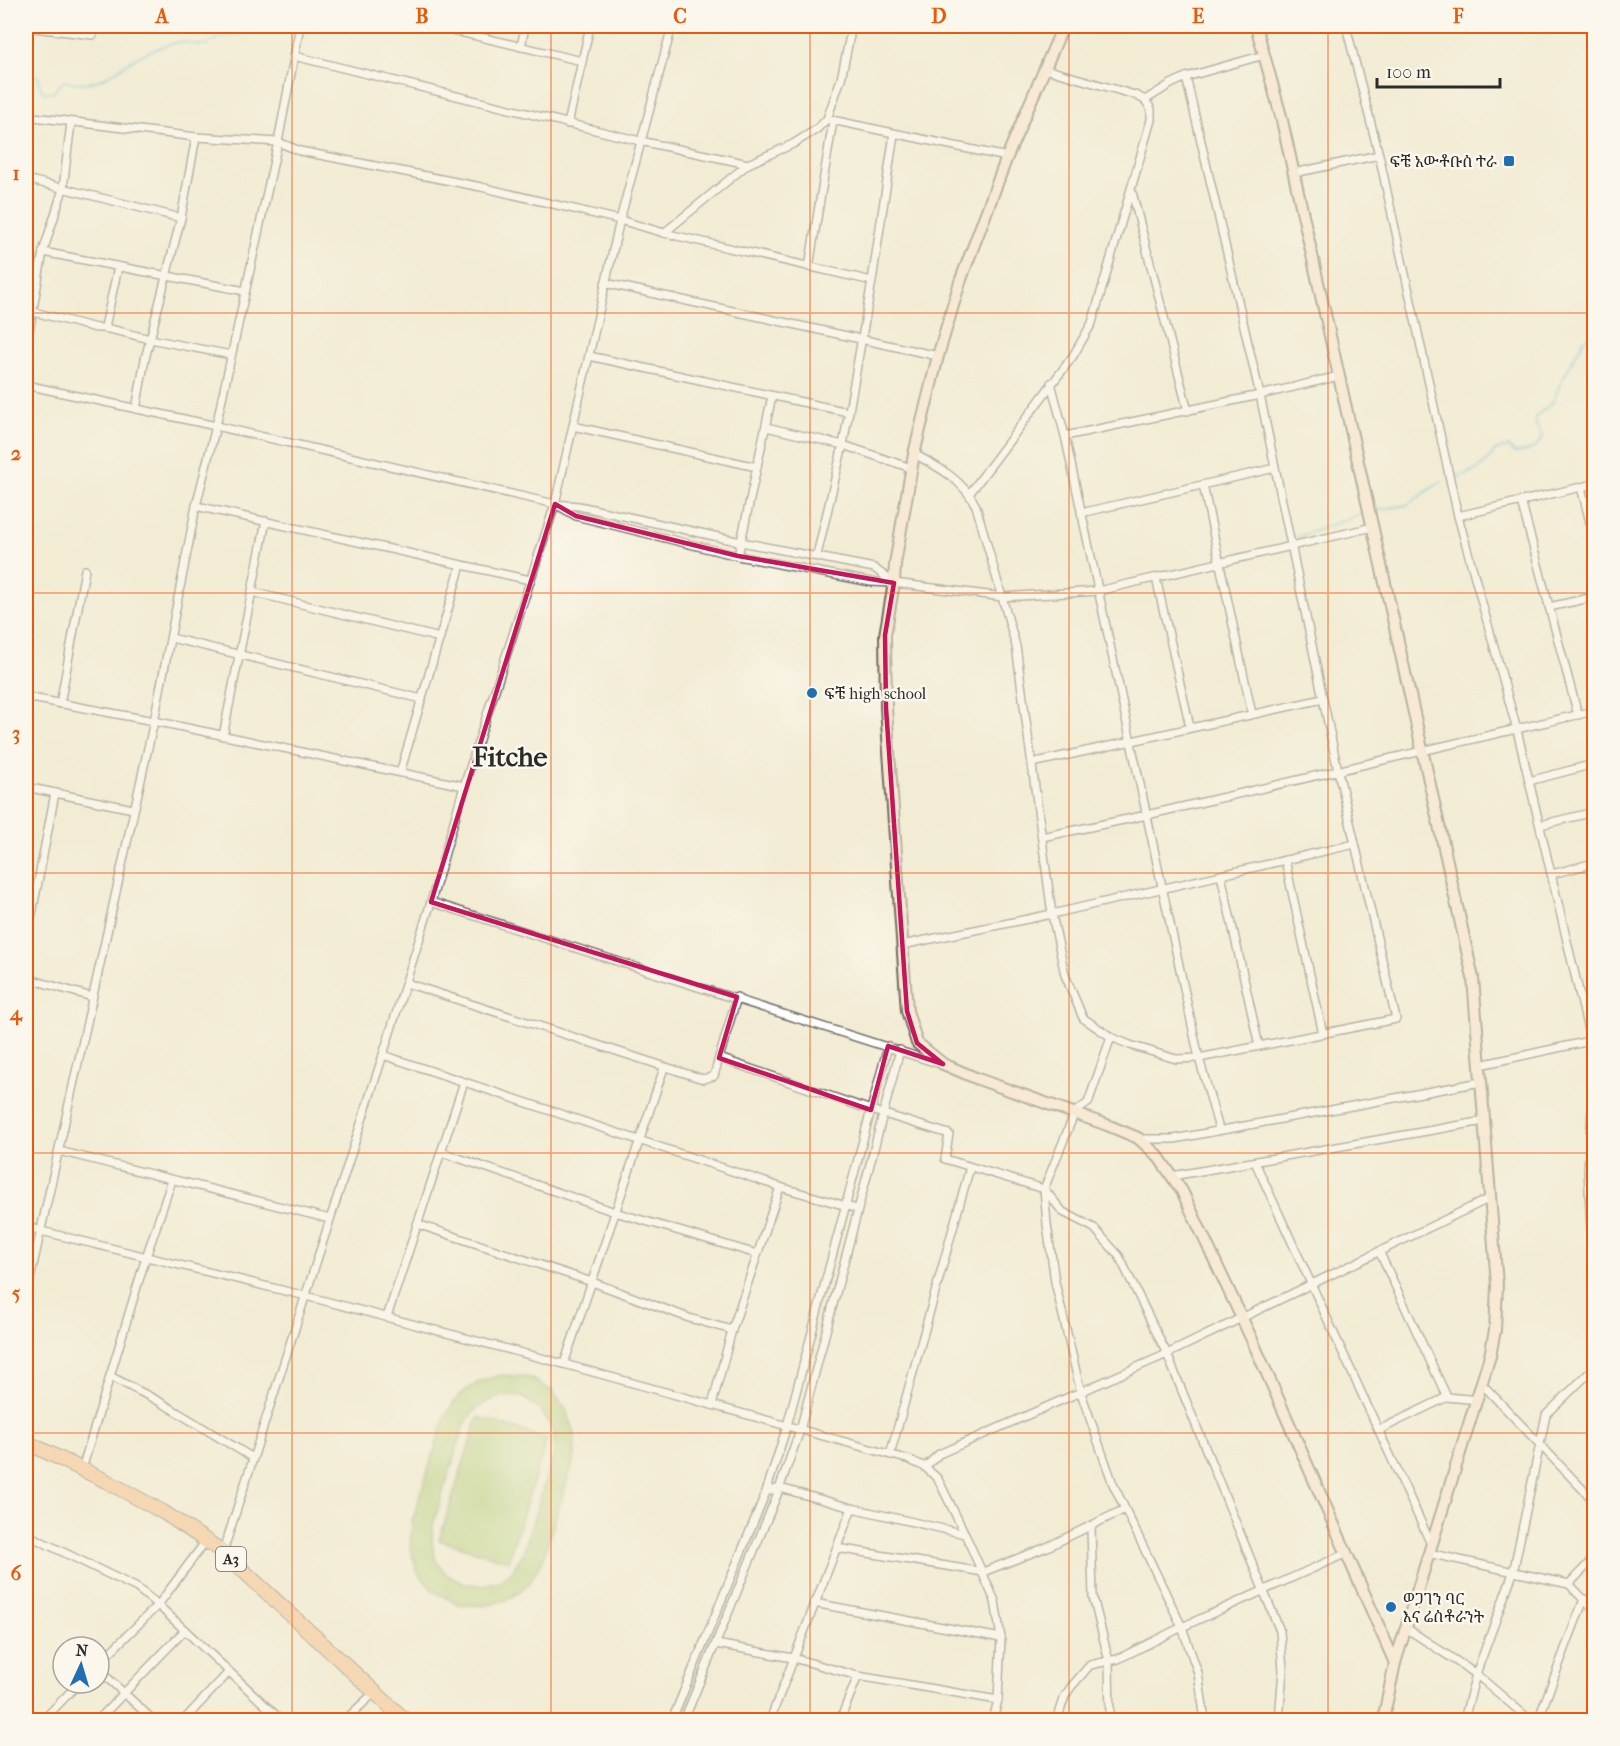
<svg xmlns="http://www.w3.org/2000/svg" width="1620" height="1746" font-family="'IM FELL French Canon','Noto Serif Ethiopic',serif">
<rect width="100%" height="100%" fill="#fbf7ec"/>
<filter id="ink" filterUnits="userSpaceOnUse"><feTurbulence type="fractalNoise" baseFrequency=".0167" numOctaves="2"/><feDisplacementMap in="SourceGraphic" scale="12" xChannelSelector="R" yChannelSelector="G"/><feConvolveMatrix kernelMatrix="1 2 1 2 8 2 1 2 1" color-interpolation-filters="sRGB"/></filter>
<filter id="wash" filterUnits="userSpaceOnUse"><feTurbulence type="fractalNoise" baseFrequency=".008" numOctaves="4" result="noise"/><feDisplacementMap in="SourceGraphic" scale="24" xChannelSelector="R" yChannelSelector="G"/><feGaussianBlur stdDeviation="1.35" result="paint"/><feColorMatrix in="noise" values="0 0 0 0 0 0 0 0 0 0 0 0 0 0 0 0 0 1.4 0 .05"/><feComposite in="paint" operator="in"/></filter>
<g filter="url(#wash)">
<rect width="100%" height="100%" fill="#f2ecd5"/>
<!-- green -->
<g fill="#acca72" stroke="#6c7a4e" stroke-width="1.5" fill-rule="evenodd">
<path d="M 501,1375 L 529,1377 L 552,1391 L 565,1408 L 574,1430 L 575,1456 L 542,1561 L 529,1584 L 509,1599 L 485,1606 L 458,1604 L 433,1591 L 417,1571 L 410,1546 L 412,1522 L 445,1416 L 459,1395 L 479,1382 ZM 504,1396 L 522,1397 L 537,1407 L 547,1419 L 554,1434 L 554,1453 L 523,1553 L 513,1570 L 500,1581 L 483,1585 L 464,1584 L 447,1575 L 436,1561 L 432,1544 L 433,1525 L 464,1425 L 475,1410 L 488,1401 Z"/>
<polygon points="478,1417 547,1439 508,1561 439,1540"/>
</g>
<g fill="none" stroke-linecap="round" stroke-linejoin="round">
<!-- stream -->
<g stroke="#4bb4c9" stroke-width="2">
<polyline points="344,26 350,26"/>
<path d="M 26,75 L 31,74 L 39,78 L 40,87 L 44,93 L 52,93 L 64,81 C 108,91 117,62 153,50 C 161,47 172,43 180,42 C 188,42 196,46 203,45 C 214,44 216,38 224,36 C 240,32 258,31 274,26"/>
<path d="M 1454,478 C 1463,475 1474,472 1482,466 C 1495,455 1489,450 1509,447 L 1514,453 C 1528,453 1535,449 1543,438 L 1536,425 L 1535,417 L 1552,403 L 1561,382 L 1584,340 L 1594,334"/>
<polyline points="1377,510 1407,505 1442,481"/>
<polyline points="1297,537 1362,514"/>
</g>
</g>
</g>
<g filter="url(#ink)">
<g fill="none" stroke-linecap="round" stroke-linejoin="round">
<defs>
<g id="street">
<polyline points="434,26 582,61"/>
<polyline points="1346,26 1379,155 1458,516 1517,730 1594,1055"/>
<polyline points="26,27 93,35 94,26"/>
<polyline points="521,47 525,26"/>
<polyline points="294,56 640,141 748,164"/>
<polyline points="1045,69 1135,95 1145,100 1171,84 1186,77 1264,55"/>
<polyline points="26,116 196,137 278,142 300,151 481,187 620,220 664,233 872,281"/>
<polyline points="827,119 1007,157"/>
<polyline points="568,124 590,26"/>
<polyline points="1294,173 1379,155"/>
<polyline points="26,179 181,218"/>
<polyline points="1132,192 1188,411"/>
<polyline points="664,233 748,164 793,144 817,129 827,119 841,79 852,26"/>
<polyline points="43,252 245,291"/>
<polyline points="809,267 833,121"/>
<polyline points="605,283 938,356"/>
<path d="M 26,310 L 96,328 C 110,327 127,334 142,337 C 172,344 202,349 231,355"/>
<polyline points="105,327 118,267"/>
<polyline points="26,349 43,252 63,189 71,122"/>
<polyline points="589,356 848,412"/>
<polyline points="1051,383 1065,436 1199,1058 1219,1129"/>
<polyline points="26,385 216,426 555,504 579,506 741,542 874,568 894,583"/>
<polyline points="136,409 145,359 181,218 196,137"/>
<polyline points="573,426 757,467"/>
<polyline points="766,427 843,445 911,468"/>
<polyline points="1065,436 1260,395 1339,376"/>
<path d="M 914,454 C 939,467 963,480 976,506 L 1016,646 L 1052,914 L 1065,975 L 1083,1018 L 1111,1037 L 1130,1045 L 1176,1059 L 1199,1058 L 1396,1019 L 1338,771 L 1260,395 L 1186,77"/>
<polyline points="1203,485 1252,714"/>
<polyline points="1581,487 1594,538"/>
<polyline points="970,493 1073,356 1092,323 1151,120 1151,109 1145,100"/>
<polyline points="1521,501 1578,715"/>
<polyline points="557,505 576,516 738,556 871,582 894,583 1003,597 1098,591 1373,527"/>
<polyline points="196,506 530,580"/>
<polyline points="1081,513 1275,468"/>
<polyline points="1458,516 1594,484"/>
<polyline points="817,555 843,445 872,281 894,134"/>
<polyline points="738,556 772,396"/>
<polyline points="1156,578 1190,727"/>
<polyline points="252,592 440,638"/>
<polyline points="1549,607 1594,597"/>
<polyline points="171,638 422,699"/>
<polyline points="26,697 154,721 464,786"/>
<polyline points="60,704 85,570"/>
<polyline points="223,736 266,521"/>
<polyline points="1032,763 1323,699"/>
<polyline points="400,773 461,565"/>
<polyline points="1529,781 1594,764"/>
<polyline points="26,787 133,809"/>
<polyline points="1540,825 1594,812"/>
<polyline points="1042,837 1147,815 1594,711"/>
<polyline points="1285,860 1323,1034"/>
<polyline points="1552,874 1594,863"/>
<polyline points="1221,875 1259,1046"/>
<polyline points="431,902 937,1063"/>
<polyline points="26,945 55,793"/>
<polyline points="902,945 1052,914 1355,844"/>
<polyline points="26,978 92,997"/>
<polyline points="406,983 703,1079 714,1076 719,1058 871,1110 949,1134 945,1159 1044,1189 1063,1212 1094,1228 1119,1256 1167,1354 1280,1631 1283,1670 1279,1720"/>
<polyline points="1111,1037 1088,1103 1075,1112 1044,1189 1047,1224 1055,1282 1081,1393 1113,1484 1182,1627 1198,1673 1205,1720"/>
<polyline points="383,1055 780,1187 857,1209"/>
<polyline points="719,1058 737,997"/>
<polyline points="1480,1065 1594,1040"/>
<polyline points="1594,1079 1588,1170 1594,1288"/>
<polyline points="1141,1139 1174,1139 1481,1082"/>
<polyline points="59,1151 330,1219"/>
<polyline points="441,1152 615,1212 757,1254"/>
<polyline points="1255,1162 1431,1544"/>
<polyline points="1172,1176 1484,1121"/>
<polyline points="417,1224 592,1282 689,1318 732,1330"/>
<polyline points="26,1226 41,1231 306,1296 564,1364 910,1460 925,1467 938,1479 965,1534 995,1601 1001,1638 998,1700 993,1720"/>
<polyline points="1379,1251 1447,1397"/>
<polyline points="26,1297 154,721 196,506 216,426 278,142 300,26"/>
<polyline points="387,1317 464,1082"/>
<polyline points="564,1364 664,1068"/>
<polyline points="110,1376 162,1403 253,1458"/>
<polyline points="1482,1384 1594,1501"/>
<polyline points="712,1405 732,1330 780,1187"/>
<polyline points="1379,1430 1447,1397 1478,1400"/>
<polyline points="890,1455 970,1167"/>
<polyline points="925,1467 939,1454 1167,1354 1490,1198"/>
<polyline points="82,1469 146,1257 172,1180"/>
<polyline points="766,1492 780,1488 852,1508 770,1720"/>
<polyline points="852,1508 965,1534"/>
<polyline points="1091,1527 1093,1597 1109,1661 1110,1720"/>
<polyline points="26,1534 137,1588 158,1605 281,1720"/>
<polyline points="837,1548 983,1572 1047,1547 1125,1509"/>
<polyline points="223,1552 383,1055 431,902 464,786 555,504 620,220 672,26"/>
<polyline points="1428,1553 1569,1584 1594,1610"/>
<polyline points="1569,1584 1594,1558"/>
<polyline points="814,1603 1001,1638"/>
<polyline points="1406,1628 1476,1674 1530,1720"/>
<polyline points="716,1644 793,1658 858,1676 998,1700"/>
<polyline points="99,1663 158,1605 206,1541"/>
<polyline points="99,1670 153,1720"/>
<polyline points="43,1720 79,1683"/>
<polyline points="98,1720 185,1630"/>
<polyline points="184,1720 229,1672"/>
<polyline points="345,1720 375,1692"/>
<polyline points="672,1720 766,1492 787,1426 888,1046"/>
<polyline points="684,1720 777,1495 800,1430 900,1050"/>
<polyline points="840,1720 858,1676"/>
<polyline points="1057,1720 1065,1696 1071,1687 1090,1665 1118,1659 1182,1627 1347,1553"/>
<polyline points="1464,1720 1476,1674 1513,1573 1546,1415 1593,1369 1594,1364"/>
<polyline points="1538,1720 1584,1599"/>
</g>
<g id="secondary">
<polyline points="1063,26 1007,157 960,282 938,356 914,454 895,564 894,583 885,635 886,708 907,1011 917,1043 943,1064 978,1079 1107,1125 1138,1138 1158,1156 1182,1191 1253,1342 1395,1663"/>
<polyline points="1256,26 1281,116 1473,978 1497,1285 1495,1330 1490,1356 1395,1663 1383,1720"/>
</g>
<polyline id="highway" points="26,1442 108,1482 163,1512 223,1552 405,1720"/>
</defs>
<!-- street casing -->
<use href="#street" stroke="#716f66" stroke-width="10"/>
<!-- secondary casing -->
<use href="#secondary" stroke="#716f66" stroke-width="14"/>
<!-- highway casing -->
<use href="#highway" stroke="#716f66" stroke-width="16"/>
<!-- street -->
<use href="#street" stroke="#fff" stroke-width="7"/>
<!-- secondary -->
<use href="#secondary" stroke="#fce5d0" stroke-width="10"/>
<!-- highway -->
<use href="#highway" stroke="#f8bd89" stroke-width="14"/>
</g>
</g>
<!-- marked area -->
<path d="M0 0H1620V1746H0ZM 555,504 L 576,516 L 738,556 L 894,583 L 885,635 L 886,708 L 907,1011 L 917,1043 L 943,1064 L 888,1046 L 871,1110 L 719,1058 L 737,997 L 431,902 Z" fill="#f2ecd5" fill-opacity=".55" fill-rule="evenodd"/>
<path fill="none" stroke="#c2185b" stroke-width="4.5" stroke-linejoin="round" d="M 555,504 L 576,516 L 738,556 L 894,583 L 885,635 L 886,708 L 907,1011 L 917,1043 L 943,1064 L 888,1046 L 871,1110 L 719,1058 L 737,997 L 431,902 Z"/>
<!-- grid -->
<path fill="none" stroke="#e8590c" stroke-width="1.5" stroke-opacity="0.55" d="M 292,26 L 292,1720M 551,26 L 551,1720M 810,26 L 810,1720M 1069,26 L 1069,1720M 1328,26 L 1328,1720M 26,313 L 1594,313M 26,593 L 1594,593M 26,873 L 1594,873M 26,1153 L 1594,1153M 26,1433 L 1594,1433"/>
<!-- markers -->
<g fill="#1f6fb2" stroke="#fbf7ec" stroke-width="2">
<rect x="1503" y="155" width="12" height="12" rx="3"/>
<circle cx="812" cy="693" r="6"/>
<circle cx="1391" cy="1607" r="6"/>
</g>
<g text-anchor="middle" dominant-baseline="central" stroke-width="5" stroke-linejoin="round" paint-order="stroke">
<!-- shield labels -->
<rect fill="#fbf7ec" stroke="#696865" stroke-width="1.5" x="216" y="1547" width="30" height="24" rx="4.5"/>
<g font-size="15" font-weight="bold" fill="#2b2b2b">
<text x="231" y="1559">A3</text>
</g>
<!-- poi labels -->
<g font-size="16" fill="#2b2b2b" stroke="#fbf7ec" text-anchor="start">
<text x="1497" y="161" text-anchor="end">ፍቼ አውቶቡስ ተራ</text>
<text x="824" y="693">ፍቼ high school</text>
<text x="1403" y="1598">ወጋገን ባር<tspan x="1403" dy="18">እና ሬስቶራንት</tspan></text>
</g>
<!-- town labels -->
<g font-size="28" font-weight="bold" fill="#2b2b2b" stroke="#fbf7ec">
<text x="510" y="756">Fitche</text>
</g>
</g>
<!-- margin -->
<rect width="1620" height="1746" fill="none" stroke="#fbf7ec" stroke-width="66"/>
<!-- north arrow -->
<g transform="translate(81 1665) rotate(4)"><circle r="28" fill="#fbf7ec" stroke="#a8a59f" stroke-width="1.5"/>
<path d="M0-4.5L10 22L0 15L-10 22Z" fill="#1f6fb2"/>
<text y="-9" font-size="16" font-weight="bold" text-anchor="middle" fill="#2b2b2b">N</text>
</g>
<!-- scale -->
<path d="M1377 78v9h123v-9" fill="none" stroke="#2b2b2b" stroke-width="3"/>
<text x="1386" y="78" font-size="18" fill="#2b2b2b" stroke="#fbf7ec" stroke-width="4.5" paint-order="stroke">100 m</text>
<rect x="33" y="33" width="1554" height="1680" fill="none" stroke="#e8590c" stroke-width="2"/>
<g font-size="20" text-anchor="middle" font-weight="bold" fill="#e8590c">
<text x="162" y="23">A</text>
<text x="422" y="23">B</text>
<text x="680" y="23">C</text>
<text x="939" y="23">D</text>
<text x="1198" y="23">E</text>
<text x="1458" y="23">F</text>
<text x="16" y="180">1</text>
<text x="16" y="460">2</text>
<text x="16" y="740">3</text>
<text x="16" y="1020">4</text>
<text x="16" y="1300">5</text>
<text x="16" y="1580">6</text>
</g>
</svg>
